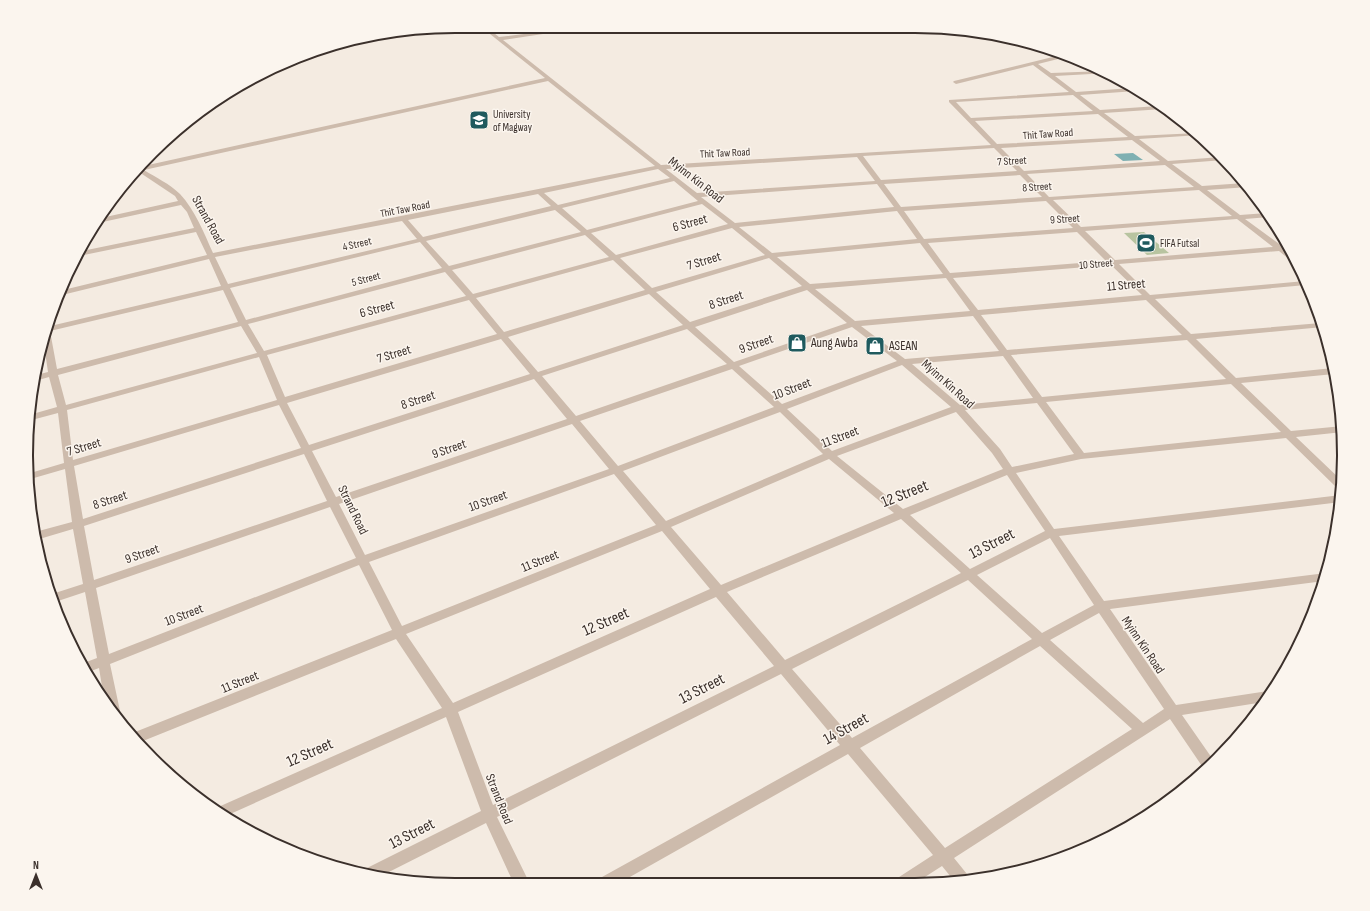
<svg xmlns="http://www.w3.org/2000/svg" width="1370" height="911" font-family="'Sofia Sans Condensed',sans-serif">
<rect width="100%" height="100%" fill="#f4ebe1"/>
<!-- green -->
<polygon fill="#b8c4a0" points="1144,232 1169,253 1147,255 1124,233"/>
<!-- water -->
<polygon fill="#7fb0b2" points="1133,153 1143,160 1123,161 1114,154"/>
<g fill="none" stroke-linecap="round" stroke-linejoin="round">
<!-- minor -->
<path fill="#cdbbac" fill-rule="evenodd" d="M 485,30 L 490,30 L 499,37 L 555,30 L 565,30 L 563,31 L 503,40 L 661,165 L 991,145 L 949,102 L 949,100 L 1069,92 L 1033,65 L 956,84 L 953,82 L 954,81 L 1065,54 L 1070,56 L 1038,64 L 1051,73 L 1105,71 L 1109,73 L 1055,76 L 1076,92 L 1132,88 L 1136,91 L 1080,95 L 1100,110 L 1158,106 L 1163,109 L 1104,113 L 1135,136 L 1198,133 L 1200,135 L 1139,139 L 1168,161 L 1221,157 L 1224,160 L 1172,164 L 1202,186 L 1245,183 L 1248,187 L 1207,190 L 1240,215 L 1267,213 L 1269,217 L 1245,219 L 1282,246 L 1287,246 L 1290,250 L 1287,250 L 1293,254 L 1299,264 L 1295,264 L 1279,251 L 1119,264 L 1150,295 L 1305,281 L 1306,285 L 1155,299 L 1191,334 L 1321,323 L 1323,327 L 1196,339 L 1236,378 L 1333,368 L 1334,374 L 1241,383 L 1291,431 L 1343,426 L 1343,432 L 1296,437 L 1341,480 L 1341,489 L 1337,488 L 1286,438 L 1081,459 L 1016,473 L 1054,529 L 1341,495 L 1341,502 L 1059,536 L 1104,601 L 1326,573 L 1324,581 L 1110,609 L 1176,705 L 1268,691 L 1271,692 L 1264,702 L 1182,715 L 1214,761 L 1204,769 L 1170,719 L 954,858 L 971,879 L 955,882 L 942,866 L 914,884 L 893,884 L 896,879 L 933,855 L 848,754 L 621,882 L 600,882 L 602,877 L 840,745 L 781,674 L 497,817 L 529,882 L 513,882 L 486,823 L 379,877 L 361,874 L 363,870 L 481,811 L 446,717 L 228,815 L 216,808 L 442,708 L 396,639 L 138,743 L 130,734 L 392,630 L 359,565 L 110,664 L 120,711 L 116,715 L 104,699 L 99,668 L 86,673 L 81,664 L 97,658 L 85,592 L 55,602 L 52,594 L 83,584 L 73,529 L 36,540 L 35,532 L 72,522 L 65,469 L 27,480 L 27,474 L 64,463 L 58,413 L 28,421 L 29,415 L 57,407 L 49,377 L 35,381 L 36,375 L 48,372 L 43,338 L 46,327 L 221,286 L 209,259 L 58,296 L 59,291 L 207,255 L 196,232 L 79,256 L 82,251 L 194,228 L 187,212 L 181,205 L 98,223 L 101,218 L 178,201 L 175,196 L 136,170 L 139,167 L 545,78 ZM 548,81 L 655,166 L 213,253 C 204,233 195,210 180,194 C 170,184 155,177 144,170 ZM 1073,95 L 1093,111 L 971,118 L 956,102 ZM 1098,114 L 1128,137 L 997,144 L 975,121 ZM 1132,140 L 1160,161 L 1024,171 L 1001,148 ZM 994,148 L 1017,171 L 881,180 L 863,156 ZM 857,157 L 875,181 L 697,193 L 666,169 ZM 1165,165 L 1194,187 L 1049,197 L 1027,174 ZM 658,169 L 670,178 L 558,205 L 544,193 ZM 1020,175 L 1042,197 L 901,207 L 884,184 ZM 674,181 L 698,201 L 587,230 L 562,208 ZM 877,184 L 894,207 L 735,223 L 701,197 ZM 1199,190 L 1232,216 L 1081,227 L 1053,200 ZM 538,194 L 551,206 L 423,237 L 408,220 ZM 1046,201 L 1073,228 L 924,239 L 904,211 ZM 702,204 L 728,224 L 616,255 L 591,233 ZM 555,210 L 581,232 L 449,266 L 426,241 ZM 897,211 L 917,239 L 772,253 L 739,227 ZM 1237,219 L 1273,247 L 1115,260 L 1085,231 ZM 402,221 L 417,239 L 228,284 L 215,257 ZM 732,228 L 765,255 L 652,288 L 620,258 ZM 1077,232 L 1106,261 L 950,273 L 928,243 ZM 585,235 L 609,257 L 473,294 L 452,270 ZM 420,242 L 442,268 L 246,320 L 230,288 ZM 920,243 L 943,274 L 810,284 L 777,257 ZM 769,258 L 802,286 L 690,322 L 656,292 ZM 613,260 L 645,290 L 504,332 L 476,298 ZM 1111,265 L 1142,295 L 978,310 L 953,278 ZM 445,272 L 466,296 L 264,351 L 248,324 ZM 946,278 L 970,311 L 855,321 L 815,289 ZM 223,290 L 238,322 L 57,369 L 50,331 ZM 807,290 L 847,323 L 734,362 L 695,327 ZM 649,294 L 683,325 L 538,372 L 508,337 ZM 469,300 L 497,334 L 285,397 L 267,355 ZM 1146,300 L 1182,335 L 1007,350 L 981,315 ZM 973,316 L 999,351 L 905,359 L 861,326 ZM 241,326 L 257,353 L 66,405 L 58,375 ZM 852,327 L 897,361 L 782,404 L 739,366 ZM 687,329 L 727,364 L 576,416 L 542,376 ZM 501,339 L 530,374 L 309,445 L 287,403 ZM 1187,340 L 1226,379 L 1042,397 L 1011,355 ZM 1003,356 L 1033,398 L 960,405 L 912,364 ZM 259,357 L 277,400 L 73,460 L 67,410 ZM 902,365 L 951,407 L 832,451 L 787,409 ZM 732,369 L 774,407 L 618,466 L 580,421 ZM 534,379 L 567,419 L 336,497 L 312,451 ZM 1231,384 L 1281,432 L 1084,453 L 1046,402 ZM 1037,403 L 1074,454 L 1012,467 L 1000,449 L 965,410 ZM 279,405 L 301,448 L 83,519 L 74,466 ZM 780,412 L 823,454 L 666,521 L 623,471 ZM 956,412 L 992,453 L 1003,469 L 903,509 L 837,456 ZM 572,424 L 609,469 L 365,555 L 339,504 ZM 304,454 L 327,501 L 94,580 L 84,526 ZM 829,459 L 894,513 L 721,585 L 671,527 ZM 614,474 L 656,525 L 402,626 L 369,562 ZM 1007,475 L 1045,531 L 970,569 L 910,515 ZM 330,507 L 356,558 L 109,654 L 96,588 ZM 901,519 L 961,573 L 785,660 L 727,592 ZM 662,531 L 710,589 L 453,703 L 406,634 ZM 1050,538 L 1094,605 L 1042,633 L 977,575 ZM 968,580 L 1032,639 L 852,738 L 792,669 ZM 716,597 L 774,666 L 493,805 L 458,712 ZM 1099,613 L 1164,709 L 1143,723 L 1050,640 ZM 1040,646 L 1132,729 L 945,848 L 860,748 Z"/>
</g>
<!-- icons -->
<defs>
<symbol id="university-square" viewBox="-11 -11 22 22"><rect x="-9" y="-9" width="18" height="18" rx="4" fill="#1f5a5e" stroke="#fbf5ee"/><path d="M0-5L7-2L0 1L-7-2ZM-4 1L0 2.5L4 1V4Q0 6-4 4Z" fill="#fff"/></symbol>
<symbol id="stadium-square" viewBox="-11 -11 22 22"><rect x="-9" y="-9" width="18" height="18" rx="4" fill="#1f5a5e" stroke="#fbf5ee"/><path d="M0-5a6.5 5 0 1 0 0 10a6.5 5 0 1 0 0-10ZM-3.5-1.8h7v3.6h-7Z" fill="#fff"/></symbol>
<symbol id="shop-square" viewBox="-11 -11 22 22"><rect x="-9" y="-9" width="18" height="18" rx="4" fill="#1f5a5e" stroke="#fbf5ee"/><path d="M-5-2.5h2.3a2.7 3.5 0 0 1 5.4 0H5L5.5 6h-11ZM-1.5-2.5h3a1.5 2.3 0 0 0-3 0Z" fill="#fff"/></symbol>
</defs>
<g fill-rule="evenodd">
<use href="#university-square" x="468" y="109" width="22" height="22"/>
<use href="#stadium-square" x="1135" y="232" width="22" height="22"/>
<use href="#shop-square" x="786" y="332" width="22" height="22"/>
<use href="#shop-square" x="864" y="335" width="22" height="22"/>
</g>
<g text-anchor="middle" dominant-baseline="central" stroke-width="3" stroke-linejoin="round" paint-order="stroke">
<!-- far-poi labels -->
<g font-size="11" fill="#3b302b" stroke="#fbf5ee" text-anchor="start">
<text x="493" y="114">University<tspan x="493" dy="13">of Magway</tspan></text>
<text x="1160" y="243">FIFA Futsal</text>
</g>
<!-- far-street labels -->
<g font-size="11" fill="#3b302b" stroke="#fbf5ee">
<text transform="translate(1048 134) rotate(-4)">Thit Taw Road</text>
<text transform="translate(725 153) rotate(-3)">Thit Taw Road</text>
<text transform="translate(1012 161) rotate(-4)">7 Street</text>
<text transform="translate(1037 187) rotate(-4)">8 Street</text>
<text transform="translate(405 209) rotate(-11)">Thit Taw Road</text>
<text transform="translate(1065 219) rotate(-4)">9 Street</text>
<text transform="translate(357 244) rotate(-13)">4 Street</text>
<text transform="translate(1096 264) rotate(-5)">10 Street</text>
<text transform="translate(366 279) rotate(-15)">5 Street</text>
</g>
<!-- street labels -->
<g font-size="13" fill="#3b302b" stroke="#fbf5ee">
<text transform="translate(696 180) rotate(38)">Myinn Kin Road</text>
<text transform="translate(208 220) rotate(61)">Strand Road</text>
<text transform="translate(690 223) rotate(-15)">6 Street</text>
<text transform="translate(704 261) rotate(-17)">7 Street</text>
<text transform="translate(1126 285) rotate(-5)">11 Street</text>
<text transform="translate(726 300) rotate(-18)">8 Street</text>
<text transform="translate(377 309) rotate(-15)">6 Street</text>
<text transform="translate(756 344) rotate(-19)">9 Street</text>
<text transform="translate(394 354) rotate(-17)">7 Street</text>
<text transform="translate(948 384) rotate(42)">Myinn Kin Road</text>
<text transform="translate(792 389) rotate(-21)">10 Street</text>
<text transform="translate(418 400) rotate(-18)">8 Street</text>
<text transform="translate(840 437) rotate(-21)">11 Street</text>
<text transform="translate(84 447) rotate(-17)">7 Street</text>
<text transform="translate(449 449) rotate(-19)">9 Street</text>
<text transform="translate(110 500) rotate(-18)">8 Street</text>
<text transform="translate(488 501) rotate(-20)">10 Street</text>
<text transform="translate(353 510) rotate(64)">Strand Road</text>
<text transform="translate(142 554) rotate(-19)">9 Street</text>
<text transform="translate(540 561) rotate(-22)">11 Street</text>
<text transform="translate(184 615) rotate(-21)">10 Street</text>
<text transform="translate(1143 645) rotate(56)">Myinn Kin Road</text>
<text transform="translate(240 682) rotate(-22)">11 Street</text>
<text transform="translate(499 799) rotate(68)">Strand Road</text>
</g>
<!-- poi labels -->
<g font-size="13" fill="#3b302b" stroke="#fbf5ee" text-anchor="start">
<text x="811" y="343">Aung Awba</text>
<text x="889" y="346">ASEAN</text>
</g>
<!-- near-street labels -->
<g font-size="16" fill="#3b302b" stroke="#fbf5ee">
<text transform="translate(905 494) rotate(-22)">12 Street</text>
<text transform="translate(992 544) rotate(-27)">13 Street</text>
<text transform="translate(606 622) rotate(-24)">12 Street</text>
<text transform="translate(702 689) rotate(-27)">13 Street</text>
<text transform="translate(846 729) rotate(-29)">14 Street</text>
<text transform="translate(310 753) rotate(-24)">12 Street</text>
<text transform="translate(412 834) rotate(-27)">13 Street</text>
</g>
</g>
<!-- crop -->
<path d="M0 0H1370V911H0ZM455 33H915A422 422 0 0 1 1337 455V456A422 422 0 0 1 915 878H455A422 422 0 0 1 33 456V455A422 422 0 0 1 455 33Z" fill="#fbf5ee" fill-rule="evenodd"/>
<path fill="none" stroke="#3b302b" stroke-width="2" d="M455 33H915A422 422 0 0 1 1337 455V456A422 422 0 0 1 915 878H455A422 422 0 0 1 33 456V455A422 422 0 0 1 455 33Z"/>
<!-- north arrow -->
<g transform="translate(36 875)" stroke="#fbf5ee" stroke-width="3" paint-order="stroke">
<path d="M0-3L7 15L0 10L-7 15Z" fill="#3b302b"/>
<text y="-6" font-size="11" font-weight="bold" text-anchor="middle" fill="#3b302b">N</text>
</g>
</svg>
